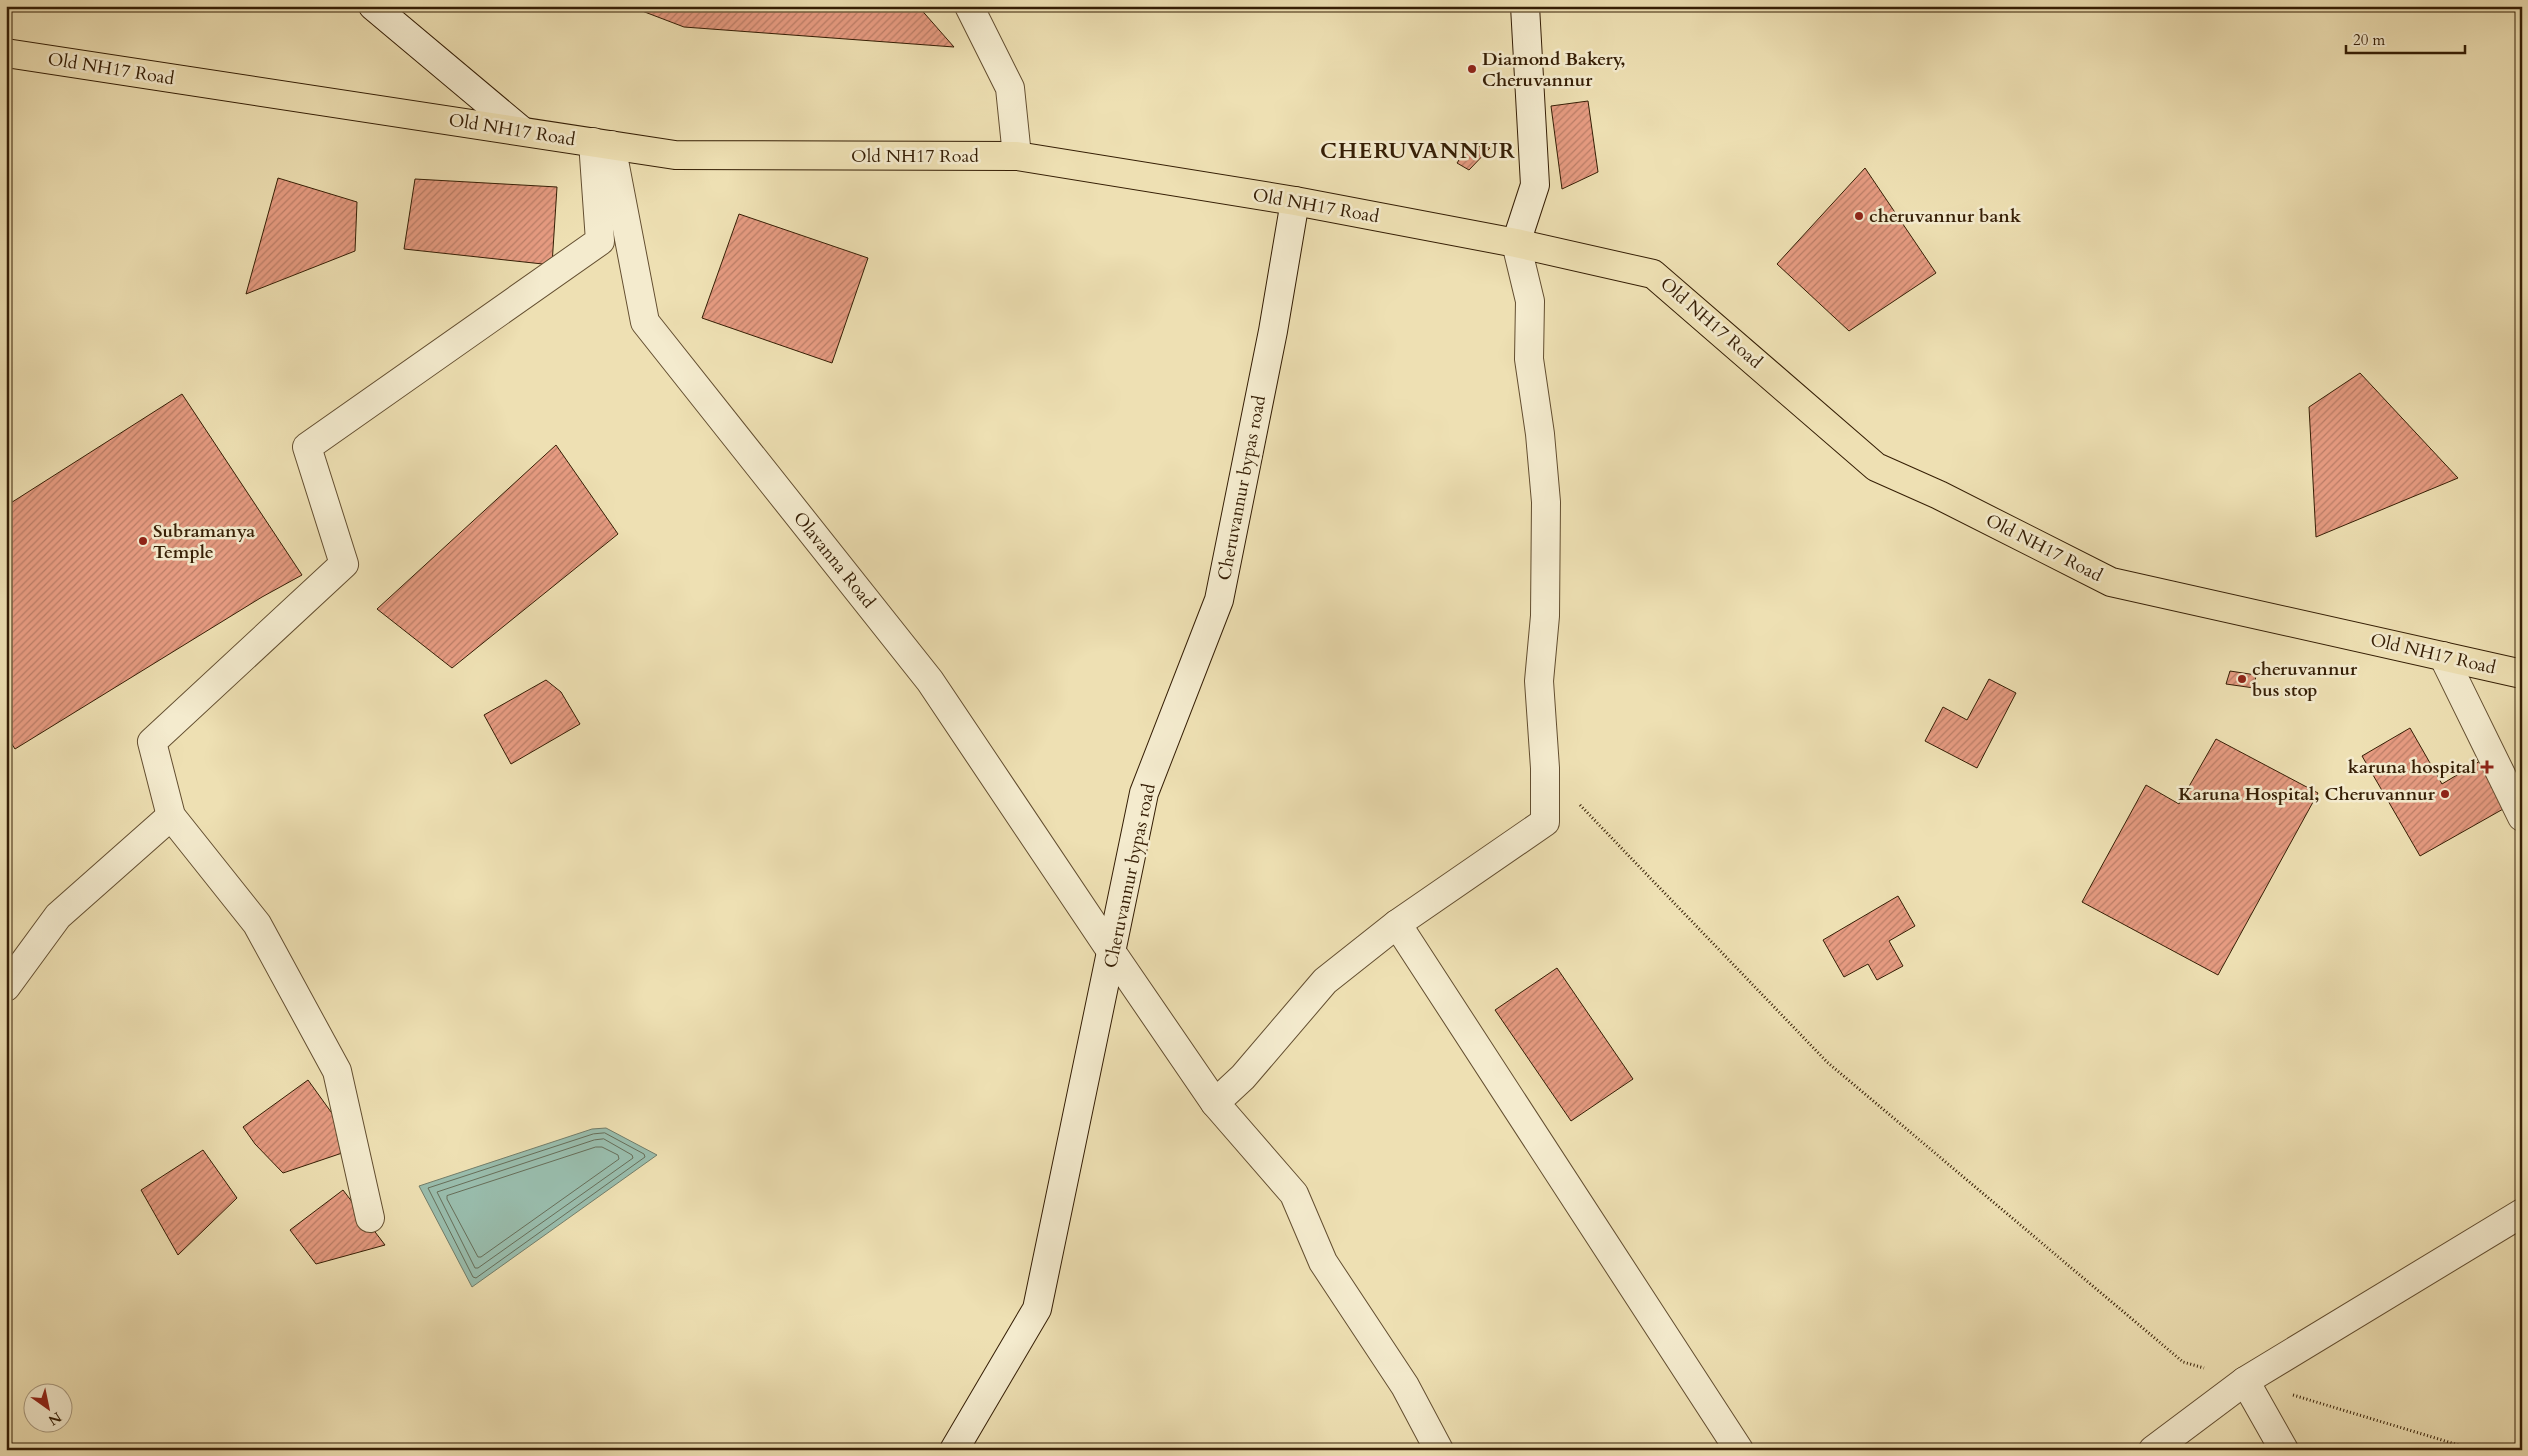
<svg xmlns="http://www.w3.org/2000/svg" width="2528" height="1456" font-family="Cardo,serif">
<defs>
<pattern id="building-hatch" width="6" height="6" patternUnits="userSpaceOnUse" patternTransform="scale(1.25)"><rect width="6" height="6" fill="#e69b81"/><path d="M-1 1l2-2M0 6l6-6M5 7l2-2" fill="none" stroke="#bb7e68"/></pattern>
</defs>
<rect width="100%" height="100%" fill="#eee0b3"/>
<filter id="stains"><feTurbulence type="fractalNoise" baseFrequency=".004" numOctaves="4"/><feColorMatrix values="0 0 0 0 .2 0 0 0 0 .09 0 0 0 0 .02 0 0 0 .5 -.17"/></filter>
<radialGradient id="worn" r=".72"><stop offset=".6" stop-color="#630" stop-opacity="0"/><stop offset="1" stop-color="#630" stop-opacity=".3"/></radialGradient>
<!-- water -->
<polygon fill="#99bdad" stroke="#717d6a" points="606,1128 657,1155 472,1287 419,1186 592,1129"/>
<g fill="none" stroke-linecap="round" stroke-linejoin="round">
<!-- shore -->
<g stroke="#676e59" stroke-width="1">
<polygon points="605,1133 644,1154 645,1157 476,1278 473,1277 428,1188 593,1134"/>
<polygon points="604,1139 632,1155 633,1158 478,1268 475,1268 437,1192 594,1140"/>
<polygon points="596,1147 602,1147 618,1155 619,1159 481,1257 478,1257 447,1199 447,1196"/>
</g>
</g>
<!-- building -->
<g fill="url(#building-hatch)" stroke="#351e05">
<polygon points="629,6 918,6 954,47 684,27"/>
<polygon points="1588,101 1598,172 1562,189 1551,106"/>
<polygon points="1469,145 1490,148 1469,170 1457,163"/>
<polygon points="1865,168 1936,273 1849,331 1777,264"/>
<polygon points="278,178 357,202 355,251 246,294"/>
<polygon points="415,179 557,187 552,265 404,249"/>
<polygon points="739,214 868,258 832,363 702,318"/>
<polygon points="2360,373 2458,478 2316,537 2309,407"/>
<polygon points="182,394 302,575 262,597 15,749 6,735 6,506"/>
<polygon points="556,445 618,534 452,668 377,609"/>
<polygon points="2230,671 2256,675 2254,688 2226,684"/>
<polygon points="1989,679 2016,693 1977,768 1925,741 1943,707 1967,720"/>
<polygon points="546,680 561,692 580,724 511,764 484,715"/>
<polygon points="2410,728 2442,784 2485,758 2512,804 2420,856 2362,756"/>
<polygon points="2216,739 2318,793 2218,975 2082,902 2146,785 2179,804"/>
<polygon points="1898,896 1915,926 1889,941 1903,966 1877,980 1868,964 1844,977 1823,940"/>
<polygon points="1557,968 1633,1079 1571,1121 1495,1010"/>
<polygon points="308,1080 357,1148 283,1173 255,1144 243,1127"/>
<polygon points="203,1150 237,1198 178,1255 141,1190"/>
<polygon points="343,1190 385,1245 316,1264 290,1230"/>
</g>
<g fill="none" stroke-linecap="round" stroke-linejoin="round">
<defs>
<g id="minor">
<polyline points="969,6 1010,88 1017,156"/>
<polyline points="611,145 645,322 930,681 1113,954 1215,1103"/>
<polyline points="2443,656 2522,817"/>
<polyline points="1397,924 1739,1450"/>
<polyline points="6,987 58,916 171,816"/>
<polyline points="370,1218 337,1071 257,924 171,816 152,742 344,564 307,447 600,241 593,142"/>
<polyline points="2245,1381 2284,1450"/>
<polyline points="1439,1450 1405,1386 1323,1262 1294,1194 1215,1103 1243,1077 1325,981 1397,924 1545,822 1545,768 1539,681 1545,616 1546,502 1540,434 1529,359 1530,301 1516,243"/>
<polyline points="2153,1450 2245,1381 2522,1213"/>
</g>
<g id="secondary">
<polyline points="373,6 522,131"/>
<polyline points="1516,243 1535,185 1525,6"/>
<polyline points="954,1450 1037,1309 1144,793 1219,600 1273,331 1295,201"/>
</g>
<polyline id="primary" points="6,53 675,155 1017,156 1295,201 1516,243 1653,274 1876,467 1939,495 2111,582 2522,674"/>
</defs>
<!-- minor casing -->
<use href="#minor" stroke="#634e30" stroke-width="30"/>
<!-- secondary casing -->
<use href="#secondary" stroke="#351e05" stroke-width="30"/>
<!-- primary casing -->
<use href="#primary" stroke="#351e05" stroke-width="30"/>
<!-- path -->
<g stroke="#351e05" stroke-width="3" stroke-dasharray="1 2.5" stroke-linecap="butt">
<polyline points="1580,805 1827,1062 2183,1362 2204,1368"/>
<polyline points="2293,1395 2475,1450"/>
</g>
<!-- minor -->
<use href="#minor" stroke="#f4ebce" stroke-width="28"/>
<!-- secondary -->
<use href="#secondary" stroke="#f4ebce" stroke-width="28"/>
<!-- primary -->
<use href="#primary" stroke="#eee0b3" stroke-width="28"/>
</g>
<!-- markers -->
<g fill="#8f2418" stroke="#f4ebce" stroke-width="2">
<circle cx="1472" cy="69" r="5"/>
<circle cx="1859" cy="216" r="5"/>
<circle cx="143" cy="541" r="5"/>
<circle cx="2242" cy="679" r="5"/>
<path d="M2484.5 759.5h5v5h5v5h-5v5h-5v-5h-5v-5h5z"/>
<circle cx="2445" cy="794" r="5"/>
</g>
<g text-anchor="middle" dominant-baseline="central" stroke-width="5" stroke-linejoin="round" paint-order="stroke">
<!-- poi labels -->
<g font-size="18" font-weight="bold" fill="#351e05" stroke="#f4ebce" text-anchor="start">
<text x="1482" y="59">Diamond Bakery,<tspan x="1482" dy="21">Cheruvannur</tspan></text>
<text x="1869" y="216">cheruvannur bank</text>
<text x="153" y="531">Subramanya<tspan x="153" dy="21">Temple</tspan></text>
<text x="2252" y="669">cheruvannur<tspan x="2252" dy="21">bus stop</tspan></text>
<text x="2476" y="767" text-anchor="end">karuna hospital</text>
<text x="2435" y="794" text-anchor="end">Karuna Hospital, Cheruvannur</text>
</g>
<!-- street labels -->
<g font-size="18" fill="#351e05" stroke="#f4ebce">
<text transform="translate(111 69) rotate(9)">Old NH17 Road</text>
<text transform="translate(512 130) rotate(9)">Old NH17 Road</text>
<text x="915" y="156">Old NH17 Road</text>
<text transform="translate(1316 206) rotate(10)">Old NH17 Road</text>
<text transform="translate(1711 323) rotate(41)">Old NH17 Road</text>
<text transform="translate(1242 488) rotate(-79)">Cheruvannur bypas road</text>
<text transform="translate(2044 548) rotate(27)">Old NH17 Road</text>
<text transform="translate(834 560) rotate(51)">Olavanna Road</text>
<text transform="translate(2433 654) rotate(13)">Old NH17 Road</text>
<text transform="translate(1130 876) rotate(-78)">Cheruvannur bypas road</text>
</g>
<!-- district labels -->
<g font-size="22" font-weight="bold" letter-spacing="1" fill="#351e05" stroke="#f4ebce">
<text x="1418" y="151">CHERUVANNUR</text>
</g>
</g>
<!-- margin -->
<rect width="2528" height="1456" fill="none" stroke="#eee0b3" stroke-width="25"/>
<rect x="8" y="8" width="2513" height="1441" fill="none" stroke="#351e05" stroke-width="2.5"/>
<rect x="12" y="12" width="2503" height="1431" fill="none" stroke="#351e05"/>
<!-- north arrow -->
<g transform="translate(48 1408) rotate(147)"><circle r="24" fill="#f4ebce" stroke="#a8997e"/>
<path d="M0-4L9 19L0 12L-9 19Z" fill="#8f2418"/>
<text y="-8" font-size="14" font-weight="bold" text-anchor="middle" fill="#351e05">N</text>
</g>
<!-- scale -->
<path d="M2346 45v8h119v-8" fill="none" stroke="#351e05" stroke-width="2.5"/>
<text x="2353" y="45" font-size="15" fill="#351e05" stroke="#f4ebce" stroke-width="4" paint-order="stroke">20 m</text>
<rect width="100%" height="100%" filter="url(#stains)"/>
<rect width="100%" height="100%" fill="url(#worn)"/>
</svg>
